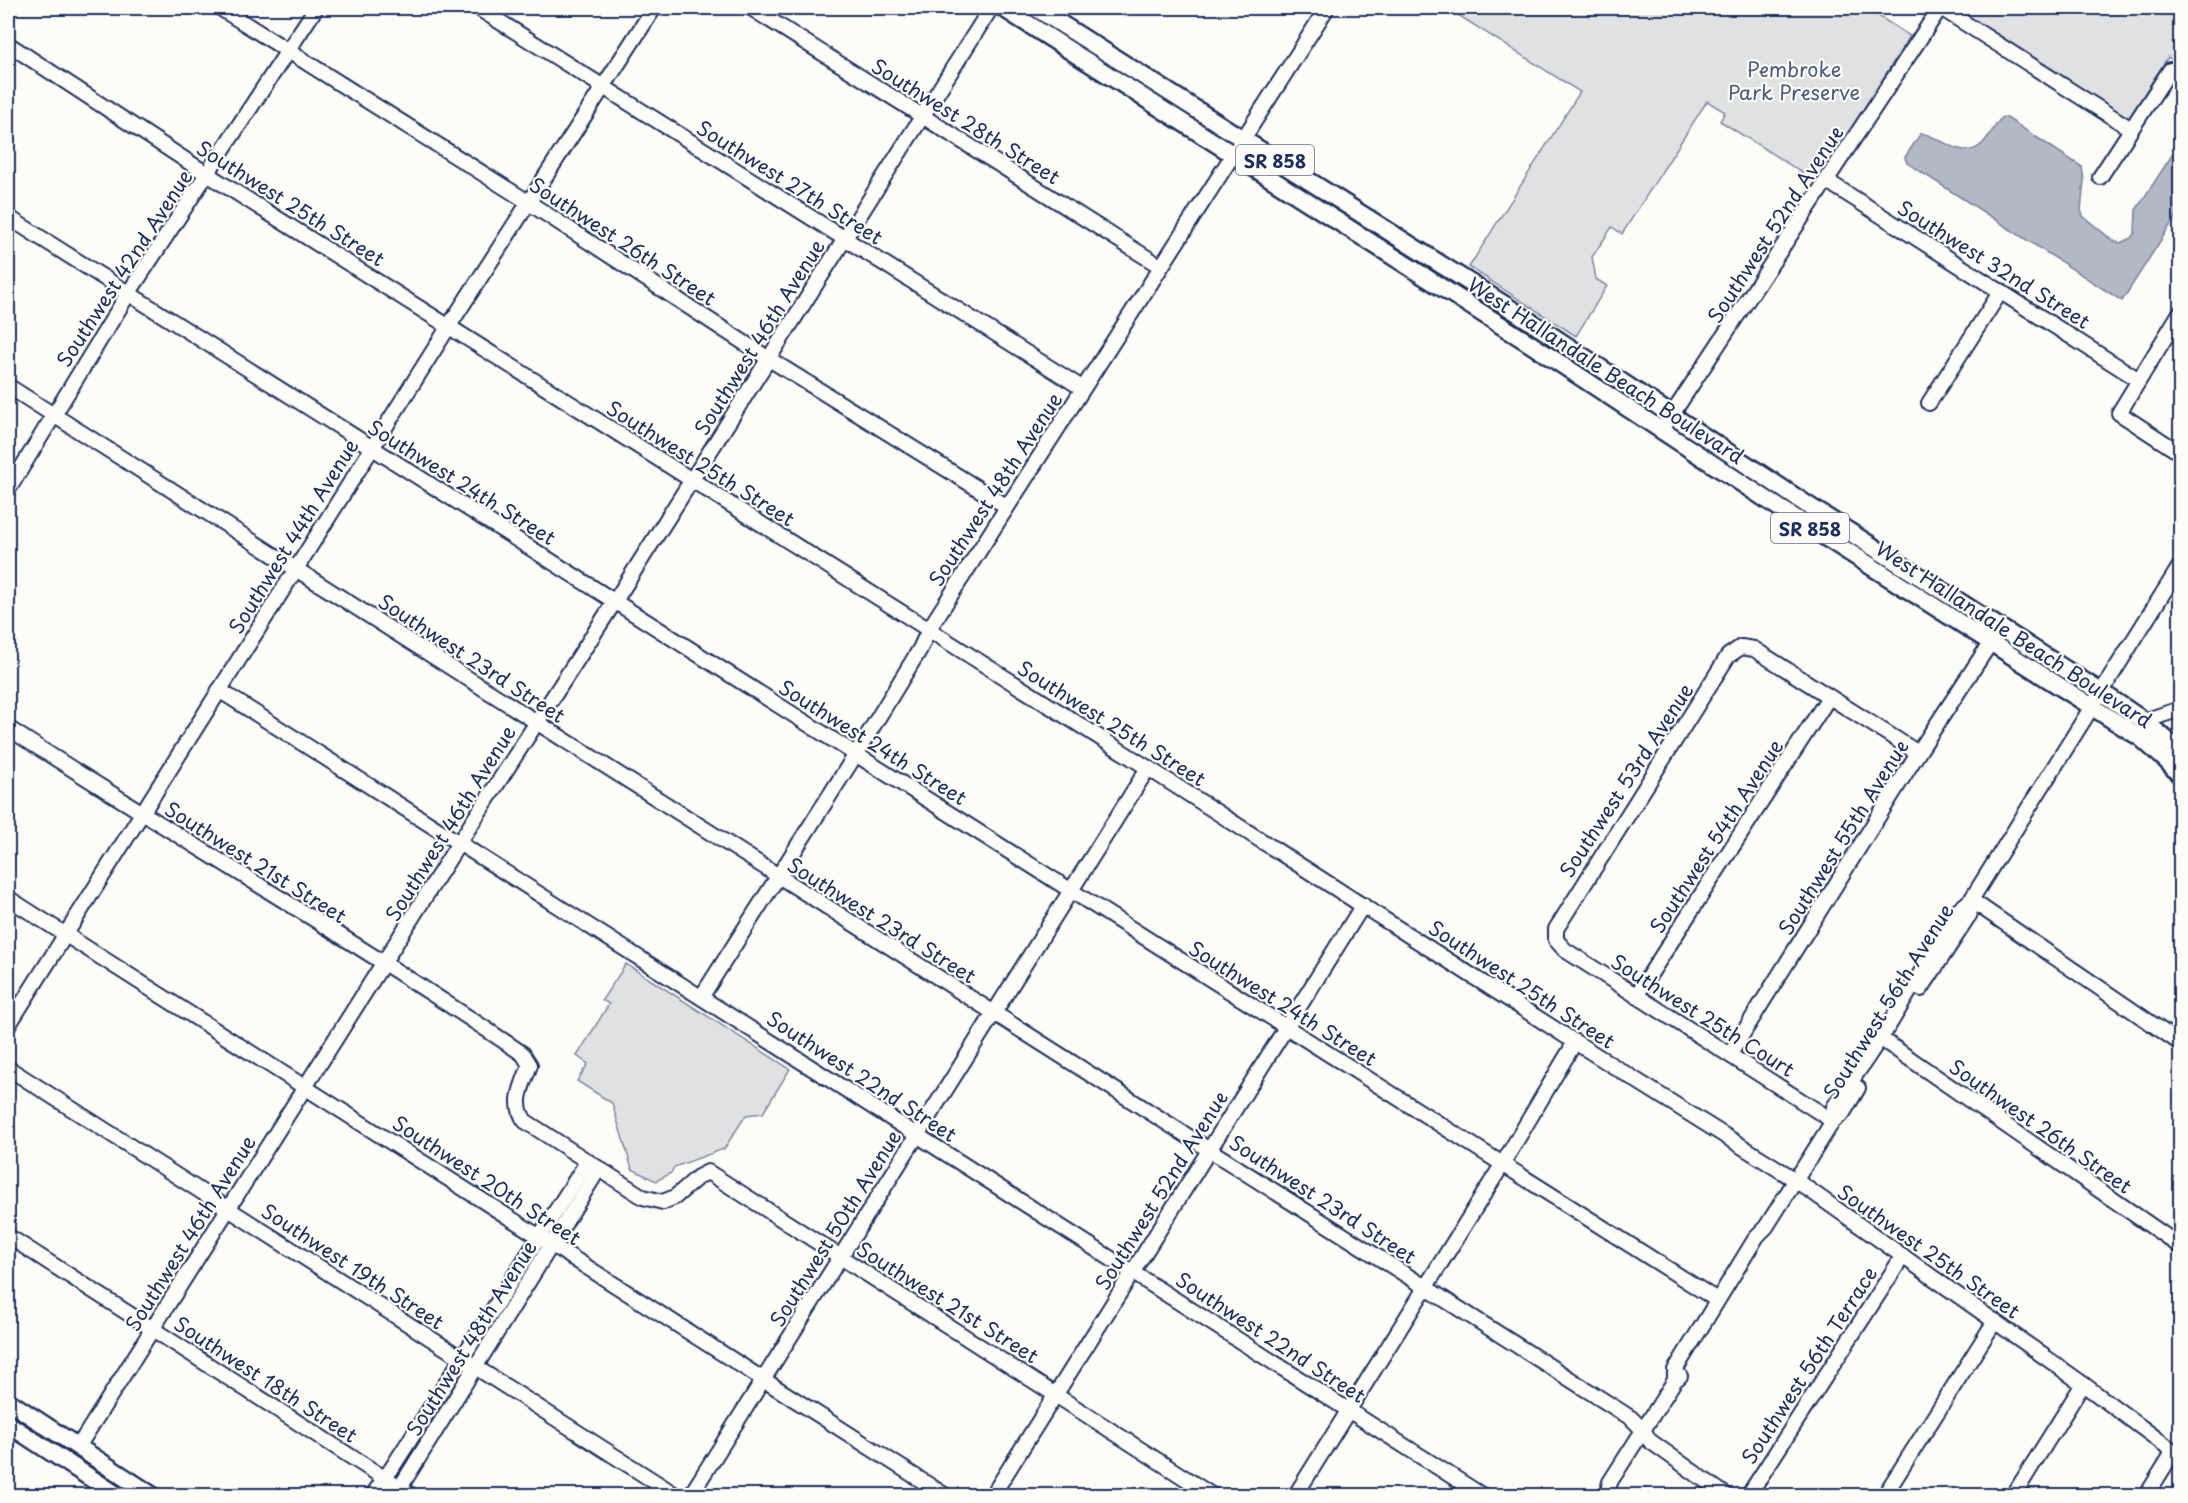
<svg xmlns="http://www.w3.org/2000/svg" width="2188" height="1503" font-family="'Playpen Sans',sans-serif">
<rect width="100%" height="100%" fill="#fdfcf7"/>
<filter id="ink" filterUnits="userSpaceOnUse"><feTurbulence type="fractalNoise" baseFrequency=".0167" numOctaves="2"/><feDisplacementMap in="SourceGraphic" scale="12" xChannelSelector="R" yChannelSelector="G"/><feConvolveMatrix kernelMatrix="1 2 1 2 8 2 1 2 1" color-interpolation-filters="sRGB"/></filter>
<g filter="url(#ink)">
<!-- green -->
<g fill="#e0e1e3" stroke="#7e88a0" stroke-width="1.5">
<polygon points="1447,8 1866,8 1910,36 1817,182 1720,121 1725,112 1707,101 1622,234 1612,227 1592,257 1596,279 1607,286 1576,336 1469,267 1580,92"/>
<polygon points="1944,8 2180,8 2180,65 2168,57 2125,124"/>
<polygon points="626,964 790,1069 763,1113 746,1115 724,1149 674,1167 671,1173 656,1181 632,1169 612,1103 577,1081 588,1064 577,1056 609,1004 602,1000"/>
</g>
<!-- water -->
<path fill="#b3b8c5" stroke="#76819c" stroke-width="1.5" d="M 2002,117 L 2007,118 L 2082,167 L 2084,181 L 2081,210 L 2083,216 L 2112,240 L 2120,243 L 2131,238 L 2135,233 L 2136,210 L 2180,143 L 2180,210 L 2122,301 L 1907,163 L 1905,157 L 1921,133 C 1940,136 1964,162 1982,144 C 1990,136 1995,125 2002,117 Z"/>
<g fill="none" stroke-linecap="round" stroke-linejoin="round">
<defs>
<g id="minor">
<polyline points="220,8 517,195 769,359 1006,506"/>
<polyline points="478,8 1082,388"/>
<polyline points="751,8 1160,266"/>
<polyline points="1941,8 2131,129"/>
<polyline points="8,44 207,174 1148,768 1575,1042 1794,1179 2083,1384 2180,1456"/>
<polyline points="2100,177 2170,70 2180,76"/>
<polyline points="1827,181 2139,380"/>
<polyline points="8,217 1717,1300"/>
<polyline points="2180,313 2119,413 2180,453"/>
<polyline points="8,386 1631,1418 1643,1430 1650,1441 1727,1496"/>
<polyline points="1929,403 2001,291"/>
<polyline points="1667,422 1940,8"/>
<polyline points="8,490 128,294 316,8"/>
<polyline points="219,690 1483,1496"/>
<polyline points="2144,721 2180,709"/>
<path d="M 8,728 C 178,838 355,940 523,1054 L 530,1065 C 523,1085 512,1102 525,1121 L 643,1197 L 663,1202 L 675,1197 L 698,1177 L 708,1172 L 1213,1496"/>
<polyline points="8,898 946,1496"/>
<polyline points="1971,900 2180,1043"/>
<polyline points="1921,989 1969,916 1971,900"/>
<polyline points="702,996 856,754 920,649 929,629 1327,8"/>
<polyline points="1636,996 1829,697"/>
<polyline points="8,1026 449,326 654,8"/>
<polyline points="1880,1038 2180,1246"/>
<polyline points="1730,1054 1918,753 1991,642"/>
<polyline points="8,1068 677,1496"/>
<polyline points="1833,1121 1565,950 1556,940 1556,929 1728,656 1741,647 1754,649 1918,753"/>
<polyline points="1833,1121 1834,1107 1889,1025 1959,910 1971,900 2180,566"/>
<polyline points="8,1236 412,1496"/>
<polyline points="1675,1380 1675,1370 1757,1236 1766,1227 1833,1121 1843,1113 1858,1088"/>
<polyline points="78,1447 459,843 615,601 991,8"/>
<polyline points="396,1494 598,1170"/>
<polyline points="372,1496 392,1468 587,1162"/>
<polyline points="690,1496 1148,768"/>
<polyline points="992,1496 1363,905"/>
<polyline points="1295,1496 1502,1165 1575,1042"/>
<polyline points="1607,1496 1610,1482 1675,1380 1680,1376"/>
<polyline points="1748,1496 1903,1256"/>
<polyline points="1884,1496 1995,1321"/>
<polyline points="2013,1496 2083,1384"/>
<polyline points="2146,1496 2174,1451"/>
</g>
<g id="major">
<polyline points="1003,8 1532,345 1781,509 2141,738 2167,761 2180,775"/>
<polyline points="1036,8 1516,312 1809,506 2101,692 2144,721 2180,751"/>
<polyline points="8,1401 153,1496"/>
<polyline points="8,1424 118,1496"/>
</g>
</defs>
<!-- minor casing -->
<use href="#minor" stroke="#1b2f5e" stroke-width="18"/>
<!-- major casing -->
<use href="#major" stroke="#1b2f5e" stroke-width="21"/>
<!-- minor -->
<use href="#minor" stroke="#fdfcf7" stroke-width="14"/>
<!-- major -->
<use href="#major" stroke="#fdfcf7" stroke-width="16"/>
</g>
</g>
<g text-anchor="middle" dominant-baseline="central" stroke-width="4.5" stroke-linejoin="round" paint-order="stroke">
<!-- shield labels -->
<g fill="#fdfcf7" stroke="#5f6c8c" stroke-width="1.5">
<rect x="1236" y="145" width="78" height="30" rx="4.5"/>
<rect x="1771" y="513" width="78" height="30" rx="4.5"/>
</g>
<g font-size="18" font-weight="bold" fill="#1b2f5e">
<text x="1275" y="160">SR 858</text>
<text x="1810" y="528">SR 858</text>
</g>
<!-- park labels -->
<g font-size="20" fill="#4c5c7f" stroke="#fdfcf7">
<text x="1794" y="69">Pembroke<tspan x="1794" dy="23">Park Preserve</tspan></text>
</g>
<!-- street labels -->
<g font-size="20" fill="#1b2f5e" stroke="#fdfcf7">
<text transform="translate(966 121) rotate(32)">Southwest 28th Street</text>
<text transform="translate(790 182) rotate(32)">Southwest 27th Street</text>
<text transform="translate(291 203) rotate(32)">Southwest 25th Street</text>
<text transform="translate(1775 224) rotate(-57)">Southwest 52nd Avenue</text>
<text transform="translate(623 241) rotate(33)">Southwest 26th Street</text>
<text transform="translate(1994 264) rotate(32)">Southwest 32nd Street</text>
<text transform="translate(124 268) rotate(-57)">Southwest 42nd Avenue</text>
<text transform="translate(759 337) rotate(-58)">Southwest 46th Avenue</text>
<text transform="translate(1606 370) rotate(33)">West Hallandale Beach Boulevard</text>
<text transform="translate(701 463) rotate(32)">Southwest 25th Street</text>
<text transform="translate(462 482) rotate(32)">Southwest 24th Street</text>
<text transform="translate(995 489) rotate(-57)">Southwest 48th Avenue</text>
<text transform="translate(293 536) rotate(-58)">Southwest 44th Avenue</text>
<text transform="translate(2014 634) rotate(33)">West Hallandale Beach Boulevard</text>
<text transform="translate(472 658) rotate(33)">Southwest 23rd Street</text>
<text transform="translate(1112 723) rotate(32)">Southwest 25th Street</text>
<text transform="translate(873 742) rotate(32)">Southwest 24th Street</text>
<text transform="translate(1626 780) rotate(-57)">Southwest 53rd Avenue</text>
<text transform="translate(450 823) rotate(-58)">Southwest 46th Avenue</text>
<text transform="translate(1716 836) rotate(-57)">Southwest 54th Avenue</text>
<text transform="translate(1843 837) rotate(-58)">Southwest 55th Avenue</text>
<text transform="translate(256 862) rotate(32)">Southwest 21st Street</text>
<text transform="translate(882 920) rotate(32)">Southwest 23rd Street</text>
<text transform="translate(1522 984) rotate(33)">Southwest 25th Street</text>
<text transform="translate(1888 1001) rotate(-58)">Southwest 56th Avenue</text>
<text transform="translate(1283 1003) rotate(32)">Southwest 24th Street</text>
<text transform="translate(1703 1015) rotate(32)">Southwest 25th Court</text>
<text transform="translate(862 1076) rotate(33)">Southwest 22nd Street</text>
<text transform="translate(2041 1126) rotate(35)">Southwest 26th Street</text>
<text transform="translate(487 1180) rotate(33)">Southwest 20th Street</text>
<text transform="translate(1161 1190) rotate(-58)">Southwest 52nd Avenue</text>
<text transform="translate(1323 1199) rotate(33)">Southwest 23rd Street</text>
<text transform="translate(835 1228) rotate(-58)">Southwest 50th Avenue</text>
<text transform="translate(190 1233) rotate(-58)">Southwest 46th Avenue</text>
<text transform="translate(1929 1251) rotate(35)">Southwest 25th Street</text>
<text transform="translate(353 1266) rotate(33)">Southwest 19th Street</text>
<text transform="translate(948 1302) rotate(32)">Southwest 21st Street</text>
<text transform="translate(1271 1337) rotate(33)">Southwest 22nd Street</text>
<text transform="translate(471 1338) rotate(-58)">Southwest 48th Avenue</text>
<text transform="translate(1809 1365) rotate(-57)">Southwest 56th Terrace</text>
<text transform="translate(266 1379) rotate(33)">Southwest 18th Street</text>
</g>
</g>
<!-- margin -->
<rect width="2188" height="1503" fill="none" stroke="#fdfcf7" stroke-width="30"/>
<rect x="15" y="15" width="2158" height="1473" fill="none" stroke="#1b2f5e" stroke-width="2" filter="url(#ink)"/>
</svg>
